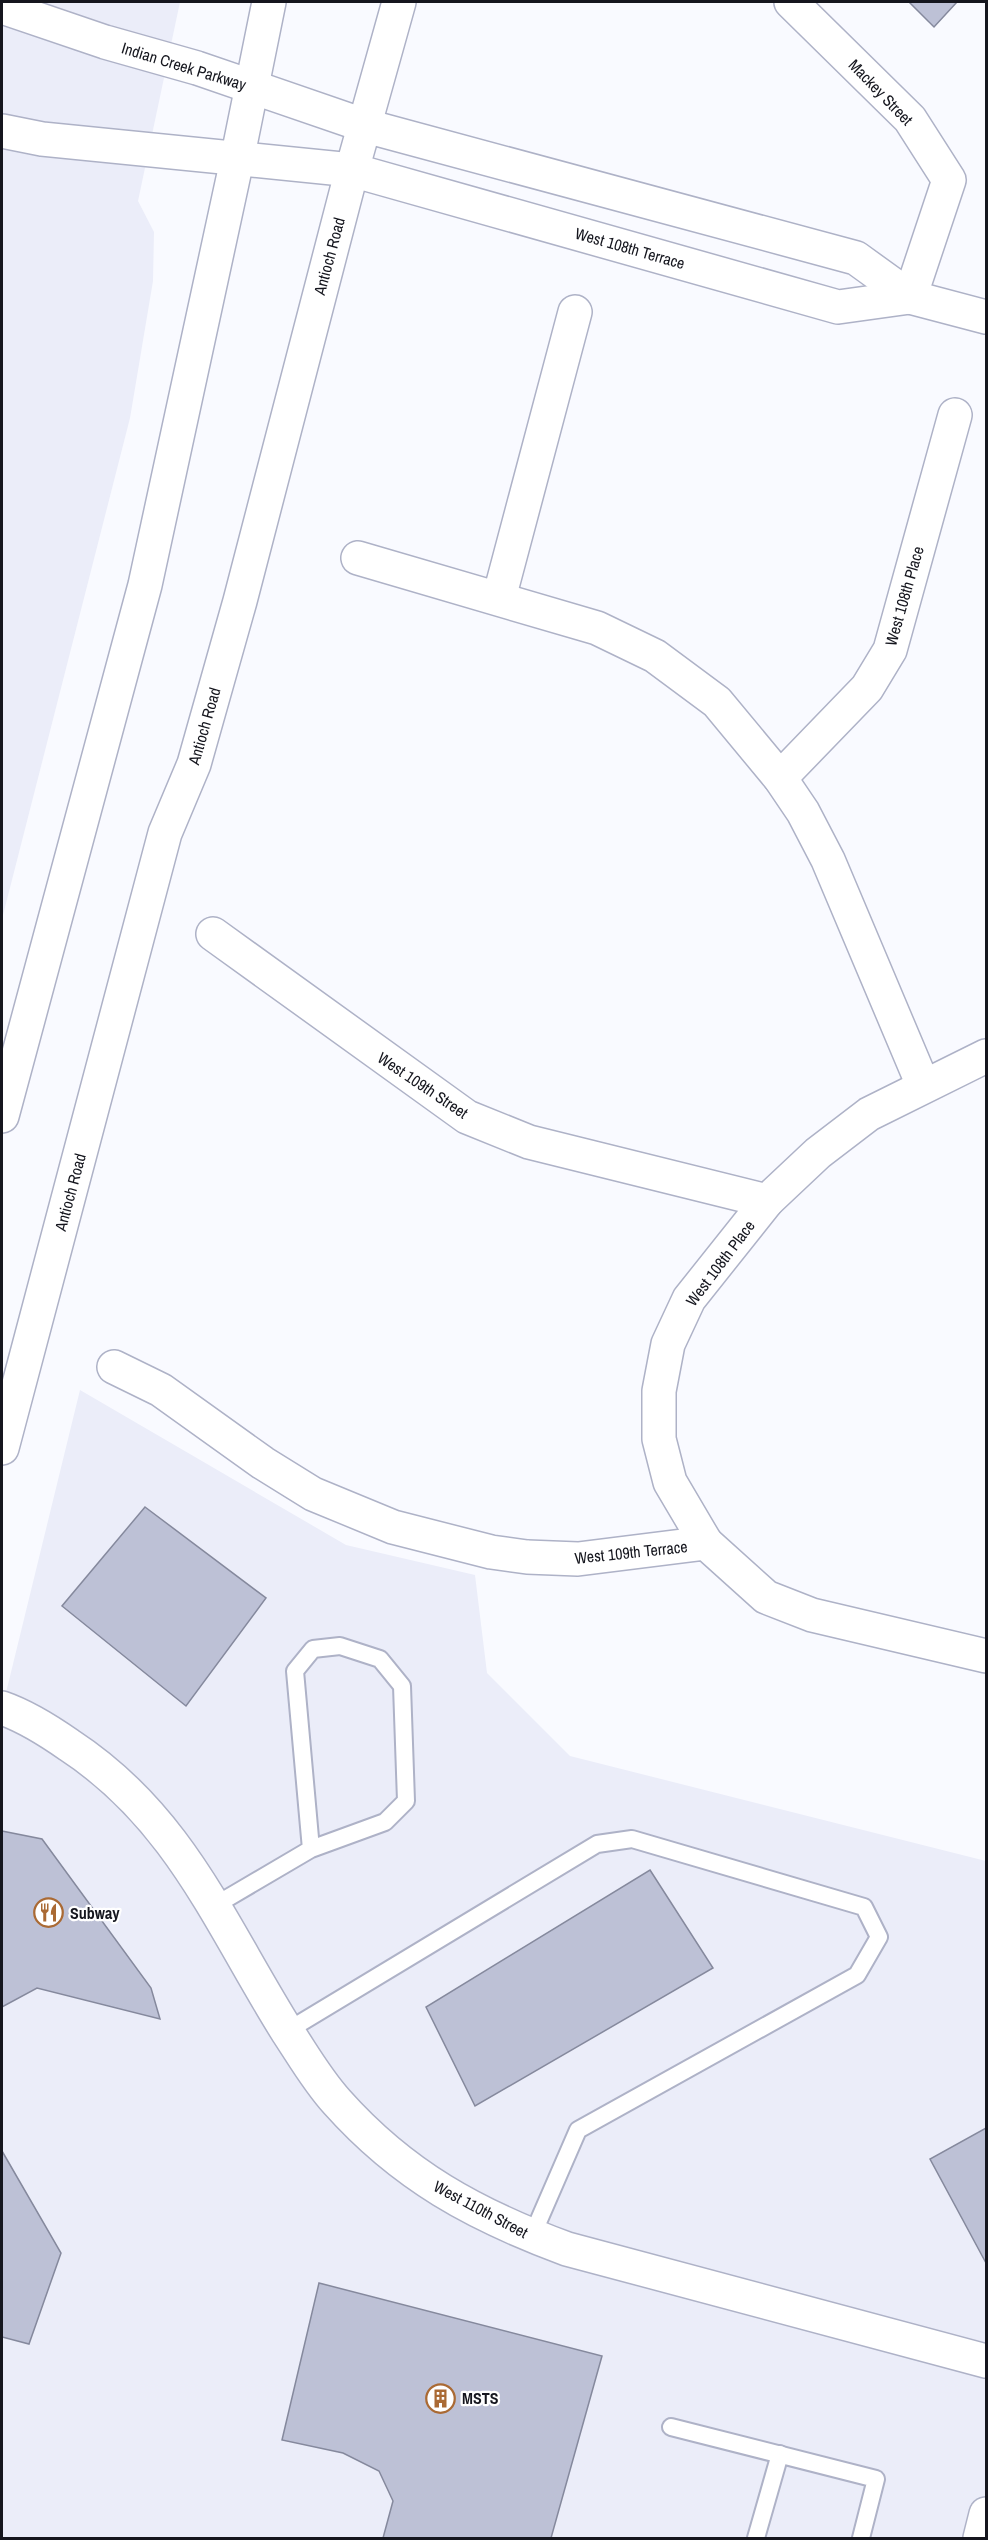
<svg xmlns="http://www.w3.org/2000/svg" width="988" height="2540" font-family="'Archivo Narrow',sans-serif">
<rect width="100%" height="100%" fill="#f9faff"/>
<!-- built -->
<g fill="#ebedf9">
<polygon points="2,2 180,2 138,201 154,232 153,281 130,418 2,919"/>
<polygon points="80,1390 346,1545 475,1575 487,1673 570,1756 986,1861 986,2538 2,2538 2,1709"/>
</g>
<!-- building -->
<g fill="#bdc1d6" stroke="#85899d" stroke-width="1.5">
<polygon points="909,2 957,2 934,27"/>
<polygon points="145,1507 266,1598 186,1706 62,1606"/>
<polygon points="2,1831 42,1839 151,1988 160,2019 37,1988 2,2007"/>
<polygon points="650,1870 713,1968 475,2106 426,2007"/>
<polygon points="986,2128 986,2263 930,2159"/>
<polygon points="2,2151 61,2253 29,2344 2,2337"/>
<polygon points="319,2283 602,2356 551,2538 383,2538 393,2501 379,2471 343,2453 282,2440"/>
</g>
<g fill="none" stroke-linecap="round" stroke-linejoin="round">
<defs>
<g id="service">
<polyline points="214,1906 311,1849 385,1822 406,1801 402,1686 380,1659 340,1646 313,1649 295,1671 311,1849"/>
<polyline points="287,2031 597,1844 632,1839 864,1907 879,1937 857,1975 578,2130 532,2236"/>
<polyline points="671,2427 876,2479 861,2538"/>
<polyline points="756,2538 780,2454"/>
</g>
<g id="minor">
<polyline points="791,2 910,119 949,180 910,297"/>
<polyline points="358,558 597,628 655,656 717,702 780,778 803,812 828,860 923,1085"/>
<polyline points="499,598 575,312"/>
<polyline points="780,778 867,688 890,650 955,415"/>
<polyline points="213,934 467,1117 529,1142 767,1201"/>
<polyline points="114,1367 161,1390 263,1463 313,1494 393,1527 491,1552 527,1557 578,1559 706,1543 766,1597 812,1615 986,1656"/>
<polyline points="706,1543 670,1482 659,1439 659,1391 668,1344 689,1299 767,1201 818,1153 869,1114 986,1056"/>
<path d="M 2,1708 C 25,1716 49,1731 69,1745 C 179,1817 220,1924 287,2031 C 303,2055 317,2080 337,2102 C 403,2176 475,2215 567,2249 L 986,2361"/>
<polyline points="980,2538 986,2514"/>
</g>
<g id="tertiary">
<polyline points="2,7 105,42 197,68 366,126 856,258 910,297 986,317"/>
<polyline points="2,131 42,139 352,170 838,307 910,297"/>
</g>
<g id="secondary">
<polyline points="2,1116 145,585 237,160 269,2"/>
<polyline points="2,1448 165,833 194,764 240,601 352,170 399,2"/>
</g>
</defs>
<!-- service casing -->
<use href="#service" stroke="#aeb2c7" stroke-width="20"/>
<!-- minor casing -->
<use href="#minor" stroke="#aeb2c7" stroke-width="36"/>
<!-- tertiary casing -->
<use href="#tertiary" stroke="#aeb2c7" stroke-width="36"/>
<!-- secondary casing -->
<use href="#secondary" stroke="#aeb2c7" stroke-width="36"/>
<!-- service -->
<use href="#service" stroke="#fff" stroke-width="16"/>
<!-- minor -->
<use href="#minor" stroke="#fff" stroke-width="33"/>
<!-- tertiary -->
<use href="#tertiary" stroke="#fff" stroke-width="33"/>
<!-- secondary -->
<use href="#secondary" stroke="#fff" stroke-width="33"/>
</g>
<!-- icons -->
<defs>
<symbol id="restaurant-ring" viewBox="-11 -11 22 22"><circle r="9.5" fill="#fff" stroke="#aa6a34" stroke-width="1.5"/><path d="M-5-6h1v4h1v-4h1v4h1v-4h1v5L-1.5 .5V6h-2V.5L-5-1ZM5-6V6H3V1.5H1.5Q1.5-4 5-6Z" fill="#aa6a34"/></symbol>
<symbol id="building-ring" viewBox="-11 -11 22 22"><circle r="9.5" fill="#fff" stroke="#aa6a34" stroke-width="1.5"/><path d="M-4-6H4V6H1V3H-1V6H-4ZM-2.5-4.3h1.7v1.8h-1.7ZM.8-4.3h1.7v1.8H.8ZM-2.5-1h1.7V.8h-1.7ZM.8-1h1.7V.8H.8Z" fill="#aa6a34"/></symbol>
</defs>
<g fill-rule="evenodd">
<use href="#restaurant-ring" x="32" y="1896" width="33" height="33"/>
<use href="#building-ring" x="424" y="2382" width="33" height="33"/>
</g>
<g text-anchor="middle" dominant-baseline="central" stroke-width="4.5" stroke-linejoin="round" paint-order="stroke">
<!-- street labels -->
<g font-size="16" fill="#15161e" stroke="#fff">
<text transform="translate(184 66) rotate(17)">Indian Creek Parkway</text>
<text transform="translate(881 92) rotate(46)">Mackey Street</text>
<text transform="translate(630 248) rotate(16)">West 108th Terrace</text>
<text transform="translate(329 256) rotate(-75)">Antioch Road</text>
<text transform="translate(904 596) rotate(-74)">West 108th Place</text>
<text transform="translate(204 726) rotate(-74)">Antioch Road</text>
<text transform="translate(423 1085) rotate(34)">West 109th Street</text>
<text transform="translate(70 1192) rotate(-75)">Antioch Road</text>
<text transform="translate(720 1263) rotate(-53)">West 108th Place</text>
<text transform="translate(631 1552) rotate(-6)">West 109th Terrace</text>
<text transform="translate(481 2209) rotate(28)">West 110th Street</text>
</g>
<!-- poi labels -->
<g font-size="16" font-weight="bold" fill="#15161e" stroke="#fff" text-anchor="start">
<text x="70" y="1913">Subway</text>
<text x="462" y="2398">MSTS</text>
</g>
</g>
<!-- border -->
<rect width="988" height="2540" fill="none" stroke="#15161e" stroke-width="6"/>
</svg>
